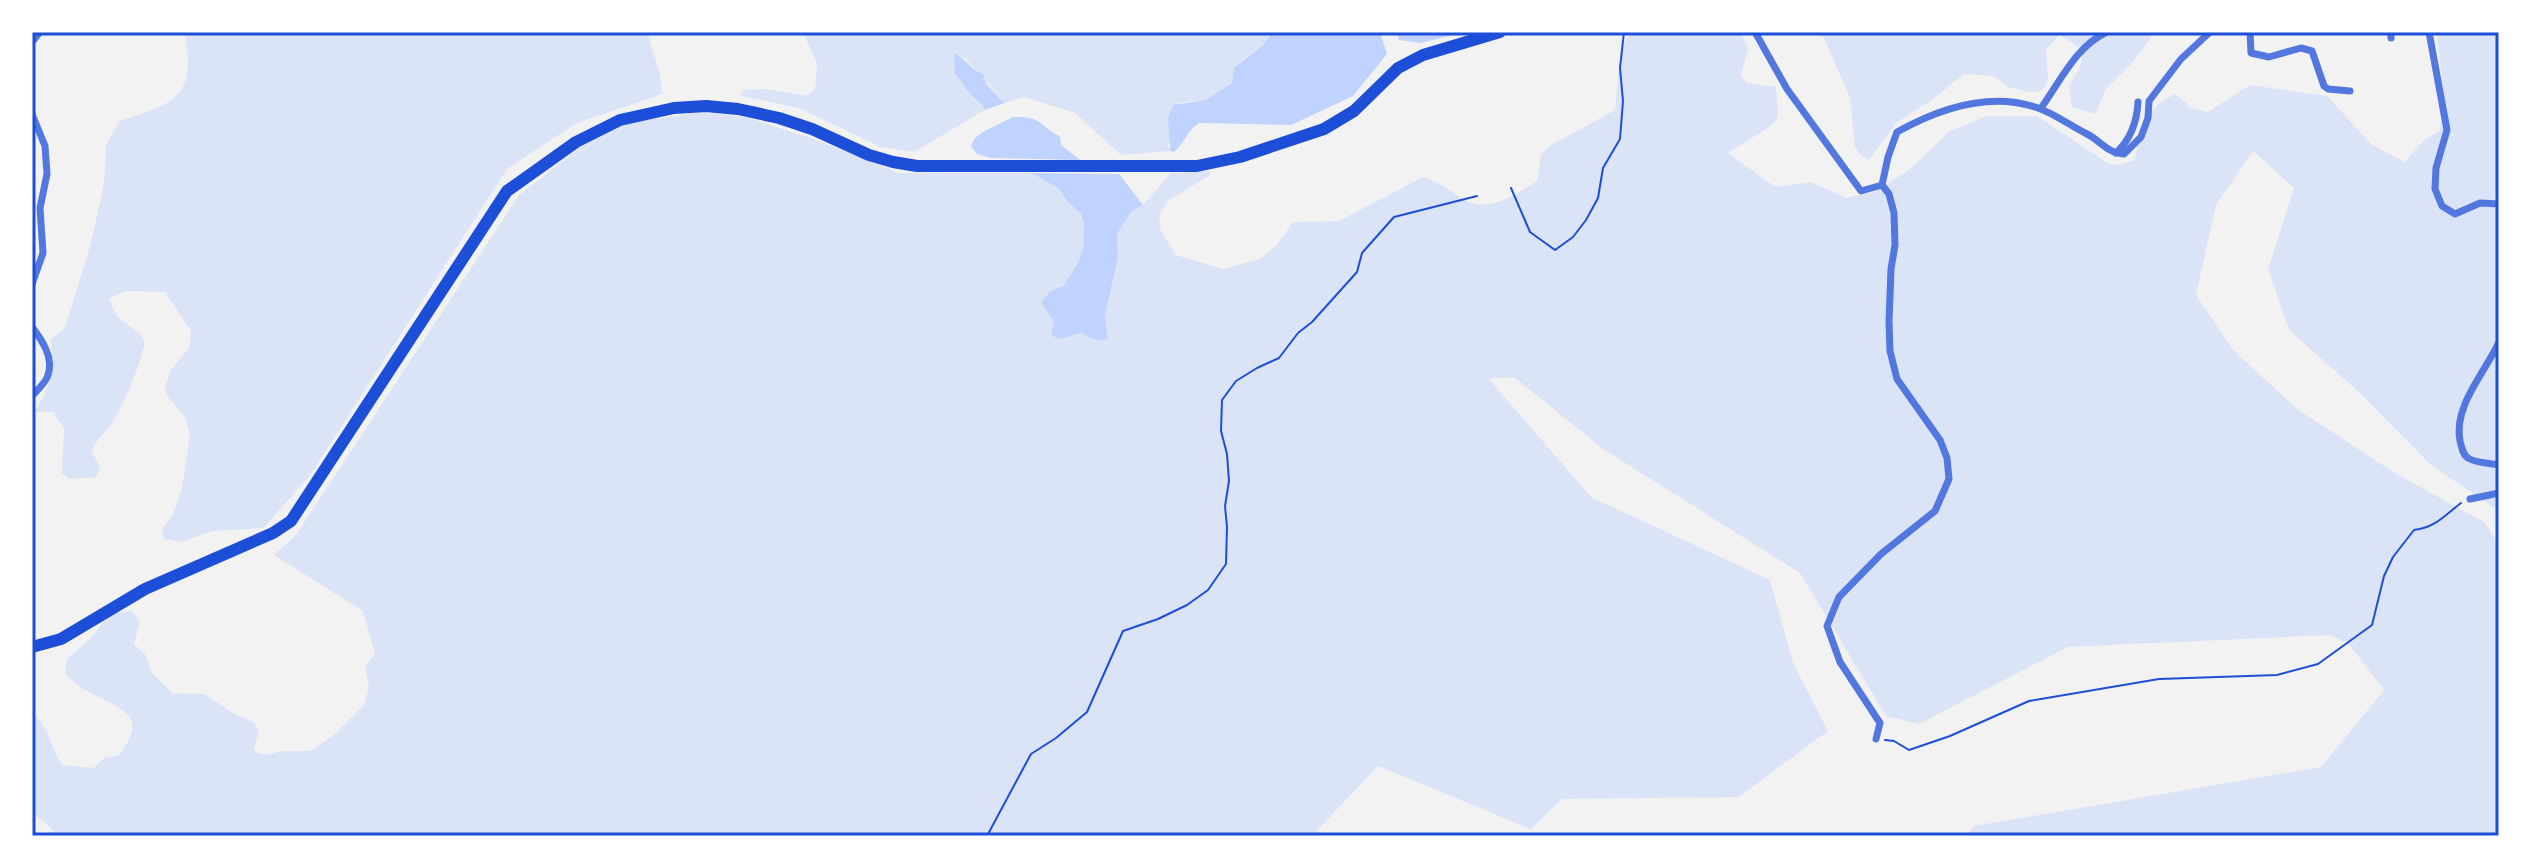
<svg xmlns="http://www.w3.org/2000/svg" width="2531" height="868" font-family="Arial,sans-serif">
<rect width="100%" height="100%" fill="#f2f2f2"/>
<!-- green -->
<g fill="#dbe4f7">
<path d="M 184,32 L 647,32 L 660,74 L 662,94 L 577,123 L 507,169 L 309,477 L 263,528 L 212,531 L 181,542 L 164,539 L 162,529 L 173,514 L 182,488 L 190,434 L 185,417 L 167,396 L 165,387 L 171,370 L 189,348 L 191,331 L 165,292 L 124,291 L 109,299 L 117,316 L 140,334 L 145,342 C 139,368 127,397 114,420 C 107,432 96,439 92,451 L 100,468 L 96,477 L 69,479 L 62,473 L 64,428 L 53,412 L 35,412 C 53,381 52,374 51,339 L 65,328 L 91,243 L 104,184 L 106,146 L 119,121 C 174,104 198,97 184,32 Z"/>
<path d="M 803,32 L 1273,32 L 1263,45 L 1241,61 L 1233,83 L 1206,100 L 1178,103 L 1168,146 L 1170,151 L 1121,155 L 1075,113 L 1024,97 L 1005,103 L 965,58 L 955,54 L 955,74 C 962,81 966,90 972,96 C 978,102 981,102 985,110 L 914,152 L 881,147 L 799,108 L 741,96 L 743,90 L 767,89 L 806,96 L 815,89 L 817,64 Z"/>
<path d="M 1631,32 L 1740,32 L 1748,48 L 1741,76 L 1747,83 L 1776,87 L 1778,116 L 1774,124 L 1728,153 L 1775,187 L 1811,182 L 1846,198 L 1874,192 L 1909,170 L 1949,132 L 1986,116 L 2037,116 L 2109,164 L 2119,165 L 2134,160 C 2143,130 2145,106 2176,94 L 2191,108 L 2208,112 L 2250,85 L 2327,96 L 2372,145 L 2405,162 L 2424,140 L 2440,131 L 2444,94 L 2437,37 L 2443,32 L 2499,32 L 2499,511 L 2431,465 L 2362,395 L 2289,330 L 2268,269 L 2294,188 L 2253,151 L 2216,205 L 2196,295 L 2233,350 L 2297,409 L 2395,473 L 2484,522 L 2499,544 L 2499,836 L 1966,836 L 1974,826 L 2321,767 L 2384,690 L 2348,643 L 2329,635 L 2068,647 L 1919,724 L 1886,716 L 1800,573 L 1603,449 L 1514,377 L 1489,379 L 1591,497 L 1770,580 L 1793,663 L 1828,731 L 1739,797 L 1562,799 L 1531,829 L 1378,766 L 1312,836 L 52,836 L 53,830 L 32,812 L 32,713 C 50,725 49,748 63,765 L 94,768 L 104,758 L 119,755 C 151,713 119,709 87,691 C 80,687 73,681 66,675 L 66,661 C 73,652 82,647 90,639 C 107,621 102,613 132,611 L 140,622 L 134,644 L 145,654 L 151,672 L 172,693 L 204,694 L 236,715 L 254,722 L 259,731 L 254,749 L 257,753 L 267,755 L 281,751 L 310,751 L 334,735 L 364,705 L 369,687 L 365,667 L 375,654 L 363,611 L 274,555 L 296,535 L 519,195 L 582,146 L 628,123 L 702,112 L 746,117 L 817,140 L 899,173 L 1032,173 L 1059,189 L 1067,201 L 1081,214 L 1084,224 L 1083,249 L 1078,262 L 1064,287 L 1051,291 L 1054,322 L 1059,339 L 1082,333 L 1094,340 L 1108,338 L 1105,316 L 1118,257 L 1117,234 L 1131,212 L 1143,205 L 1171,173 L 1210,171 L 1210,175 L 1169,200 L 1159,216 L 1161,231 L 1176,255 L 1223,269 L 1260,259 L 1276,246 L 1293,222 L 1339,221 L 1423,177 C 1441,183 1446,188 1461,198 C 1488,215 1514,195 1537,181 L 1541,155 L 1548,147 L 1615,110 L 1621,48 Z"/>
<polygon points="1819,32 2155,32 2133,62 2106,89 2095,114 2072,107 2069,86 2079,69 2084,51 2060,35 2046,49 2048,77 2046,86 2038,92 2028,92 2008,87 1993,76 1964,74 1932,100 1897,122 1869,160 1861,156 1855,147 1850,98 1824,38"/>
</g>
<!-- water -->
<g fill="#bfd3fe">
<path d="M 1273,32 L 1380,32 L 1387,54 L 1353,96 L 1291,125 L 1199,123 C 1188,129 1184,144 1174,152 L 1170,151 L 1168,118 L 1173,105 L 1206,100 L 1232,83 L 1234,68 L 1263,45 Z"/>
<polygon points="1397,32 1466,32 1420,43 1399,40"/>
<path d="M 954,53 C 966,59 971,70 983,74 L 986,84 L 1005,103 L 985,110 C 981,102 978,102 972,96 C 966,90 962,81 955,74 Z"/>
<path d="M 1013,117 C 1043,116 1037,125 1060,136 L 1061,145 L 1080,160 L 991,158 L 977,154 L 971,146 L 975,138 L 983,132 Z"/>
<path d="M 1032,173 L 1119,174 L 1143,205 L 1131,212 L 1117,234 L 1118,257 L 1105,316 L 1108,338 C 1098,344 1091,338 1082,333 L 1059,339 L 1051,335 L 1054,322 L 1041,302 L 1051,291 L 1064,286 L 1078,262 L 1083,249 L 1084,224 L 1081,214 L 1067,201 L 1059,189 Z"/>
</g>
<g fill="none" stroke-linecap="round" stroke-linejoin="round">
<!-- path -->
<g stroke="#1d4ed8" stroke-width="2">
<polyline points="1511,188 1530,232 1555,250 1573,237 1586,220 1598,198 1603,168 1620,139 1623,101 1620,68 1624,32"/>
<path d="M 1885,740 L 1894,741 L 1909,750 L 1950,736 L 2029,701 L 2159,679 L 2277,675 L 2318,664 L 2372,625 L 2384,576 L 2393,557 L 2414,530 C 2435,528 2445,515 2461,503"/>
<polyline points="987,836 1031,754 1056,738 1087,712 1123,631 1158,619 1187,605 1208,590 1226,564 1227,527 1225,506 1229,481 1227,454 1221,431 1222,400 1236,381 1257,368 1279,358 1298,333 1312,322 1357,272 1362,253 1394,217 1477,196"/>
</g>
<!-- minor -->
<g stroke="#5277de" stroke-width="7">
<path d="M 1755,32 L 1787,89 L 1861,191 L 1882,185 L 1888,157 L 1897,132 C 1940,108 1990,91 2038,108 C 2055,114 2071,126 2087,134 C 2101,141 2107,153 2124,154 L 2141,137 L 2148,118 L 2149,101 L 2181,59 L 2210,32"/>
<polyline points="2250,32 2251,53 2269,57 2301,48 2312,51 2324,86 2328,89 2350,91"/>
<polyline points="2391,32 2391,38"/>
<polyline points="2429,32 2447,130 2436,168 2435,189 2442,206 2455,214 2480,203 2499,204"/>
<polyline points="32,42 40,32"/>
<path d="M 2041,108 C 2060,82 2076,46 2107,32"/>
<polyline points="32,114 45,146 47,174 40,208 43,253 32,284"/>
<path d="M 2116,153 C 2131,139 2137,122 2138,102"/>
<path d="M 32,327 C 42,340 54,358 48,375 C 46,383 37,390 32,396"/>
<path d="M 2499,342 C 2485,373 2453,406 2460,441 C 2462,447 2462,454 2468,458 C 2475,463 2490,463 2499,465"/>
<polyline points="2470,499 2499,493"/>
<polyline points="1876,739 1880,723 1840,662 1827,626 1839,597 1881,554 1935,511 1949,479 1947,458 1940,440 1897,379 1890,351 1889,321 1891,269 1895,245 1894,213 1889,194 1882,185"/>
</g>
<!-- trunk -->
<polyline stroke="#1d4ed8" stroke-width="12" points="32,647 61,639 145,589 273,533 291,521 507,191 576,142 620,120 674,108 706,106 738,109 779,118 812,129 869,155 893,162 917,166 1197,166 1240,157 1324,129 1354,111 1398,68 1423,55 1500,32"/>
</g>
<!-- border -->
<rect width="2531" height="868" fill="none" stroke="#ffffff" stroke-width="68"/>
<rect x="34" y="34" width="2463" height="800" fill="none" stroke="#1d4ed8" stroke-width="3"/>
</svg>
